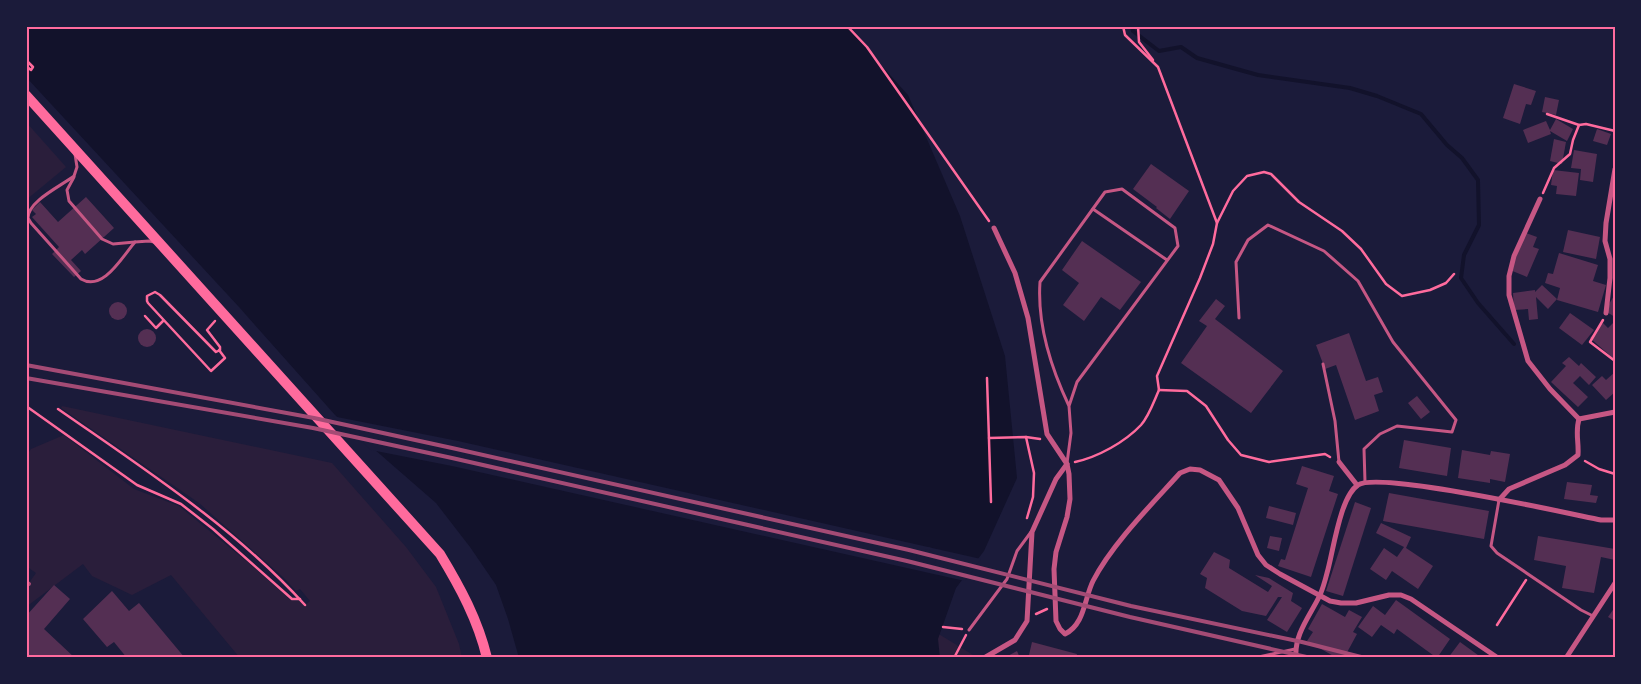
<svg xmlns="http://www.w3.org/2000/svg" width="1641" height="684" font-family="Montserrat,sans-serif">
<rect width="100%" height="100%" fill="#1b1b3a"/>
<!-- green -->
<g fill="#2a1e3b">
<polygon points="26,122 66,167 26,200"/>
<polygon points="62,406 332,463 406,547 436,587 459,644 462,658 240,658 171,575 132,595 92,576 83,564 26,607 26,587 36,573 26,566 26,456 31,449 64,435 134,489 179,506 251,565 292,601 300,601 304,606 310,601 300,589 296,591 283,577 199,503 61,408"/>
<polygon points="937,633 978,658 926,658"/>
</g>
<!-- water -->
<path fill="#12122b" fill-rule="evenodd" d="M 26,26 L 846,26 L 908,95 L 960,216 L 1005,356 L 1017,478 L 984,551 L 956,588 L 938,639 L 940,658 L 519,658 L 508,619 L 496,585 L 470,547 L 436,503 L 335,415 L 239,307 L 26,77 ZM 458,441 L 466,447 L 467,456 L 462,464 L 452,466 L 444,460 L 443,451 L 448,443 ZM 929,547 L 937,552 L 938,562 L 933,570 L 923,571 L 915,566 L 914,556 L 919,548 Z"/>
<!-- pier -->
<path fill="#1b1b3a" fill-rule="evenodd" d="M 332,416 L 458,441 L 981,559 L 965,581 L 452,466 L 371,450 ZM 457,444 L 463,448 L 465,456 L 460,462 L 453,463 L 447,459 L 445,451 L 450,445 ZM 928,549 L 934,554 L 936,561 L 931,567 L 924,569 L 918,564 L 916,557 L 921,551 Z"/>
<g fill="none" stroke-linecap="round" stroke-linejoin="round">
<!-- stream -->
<polyline stroke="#12122b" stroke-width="4" points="1132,26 1133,31 1159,51 1181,47 1197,58 1258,75 1350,88 1377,96 1421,114 1447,145 1462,158 1478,180 1479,225 1464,255 1461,278 1478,303 1514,344"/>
</g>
<!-- building -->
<g fill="#542f53">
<polygon points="1514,84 1536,91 1531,105 1526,104 1520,124 1503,118"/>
<polygon points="1545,97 1559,100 1556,115 1542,112"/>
<polygon points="1556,119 1573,129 1567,141 1550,131 1551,134 1528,143 1523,130 1546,121 1550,130"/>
<polygon points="1597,129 1611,134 1607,145 1593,141"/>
<polygon points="1554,139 1566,142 1562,164 1550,161"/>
<polygon points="1574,150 1597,154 1593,182 1580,180 1581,169 1571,168"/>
<polygon points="1151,164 1189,191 1170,219 1156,208 1157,207 1133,189"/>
<polygon points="1553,170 1579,173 1576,196 1556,194 1557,186 1551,185"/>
<polygon points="86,197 114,228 85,254 82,250 71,260 81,271 74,277 52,254 59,247 32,217 36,214 32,210 40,202 58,222"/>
<polygon points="1568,230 1600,237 1596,259 1563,252"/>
<polygon points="1526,233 1537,237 1533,247 1539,249 1527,277 1510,270"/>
<polygon points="1082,241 1141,282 1120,310 1101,297 1084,321 1063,305 1079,283 1062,270"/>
<polygon points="1559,253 1598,265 1593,281 1606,285 1598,312 1557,300 1560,288 1545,283 1548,273 1553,274"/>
<polygon points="1542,285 1557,299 1548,309 1536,297 1538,319 1529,320 1528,309 1514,310 1513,293 1535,290 1535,292"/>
<polygon points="1615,294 1615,317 1605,311"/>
<polygon points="1216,299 1225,306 1215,319 1283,371 1251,413 1181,363 1207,326 1199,321"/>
<circle cx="118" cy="311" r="9"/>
<polygon points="1570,313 1594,330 1582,345 1559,328"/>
<polygon points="1615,321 1615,360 1590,338 1603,323 1608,328"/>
<circle cx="147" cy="338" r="9"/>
<polygon points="1349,333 1366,381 1378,377 1383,392 1374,395 1379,411 1355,420 1336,365 1325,369 1316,345"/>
<polygon points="1569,357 1579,366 1581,363 1596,377 1589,385 1580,376 1573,383 1588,397 1578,407 1551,382 1566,366 1562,363"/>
<polygon points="1615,372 1615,392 1606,400 1592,385 1602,376 1606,380"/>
<polygon points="1417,396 1430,412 1421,419 1408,403"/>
<polygon points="1404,440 1451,448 1447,476 1399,468"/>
<polygon points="1462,450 1490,455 1491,451 1510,454 1505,482 1490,479 1490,483 1458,478"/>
<polygon points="1302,466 1334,476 1329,491 1338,494 1311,577 1278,566 1281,559 1285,560 1308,488 1296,484"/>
<polygon points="1567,482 1592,485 1590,495 1598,496 1596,503 1564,499"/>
<polygon points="1389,493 1489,511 1484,539 1383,521"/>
<polygon points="1355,502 1371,508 1343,596 1326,591"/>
<polygon points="1269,506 1296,513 1293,525 1266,518"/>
<polygon points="1381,523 1411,537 1406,548 1433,566 1418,589 1392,571 1386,580 1370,569 1384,548 1397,557 1404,547 1376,533"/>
<polygon points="1270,536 1282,538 1279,551 1267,548"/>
<polygon points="1538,536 1615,549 1615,560 1601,557 1594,593 1562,588 1566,566 1534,560"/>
<polygon points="1214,552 1230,560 1229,568 1268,592 1272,586 1255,575 1269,578 1293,593 1291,601 1302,608 1287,632 1267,620 1282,597 1278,597 1266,616 1242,611 1205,588 1207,578 1200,574"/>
<polygon points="54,585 70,599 44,629 75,658 26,658 26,616"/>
<polygon points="112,591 129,611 139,603 185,658 127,658 114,642 107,647 83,619"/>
<polygon points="1396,600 1450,639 1437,658 1397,629 1394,634 1381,625 1372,637 1358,627 1373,606 1385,615"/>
<polygon points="1322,604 1345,617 1349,610 1362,617 1353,632 1357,634 1344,658 1337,658 1307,641 1313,632 1308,629"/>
<polygon points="1615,607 1615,621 1608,617"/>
<polygon points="1032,642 1077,654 1076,658 1038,658 1029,655"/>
<polygon points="1460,642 1482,658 1448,658"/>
<polygon points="1017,651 1020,658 1004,658"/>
</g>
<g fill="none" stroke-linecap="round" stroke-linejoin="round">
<!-- path -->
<g stroke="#ff6b9d" stroke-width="2.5">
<polyline points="847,26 867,47 989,221"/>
<polyline points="1123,26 1125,35 1158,67 1217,223"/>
<polyline points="1138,26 1139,42 1153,60"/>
<polyline points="26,60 33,67 31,70 26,66"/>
<polyline points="1547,114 1579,125 1586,124 1615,131"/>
<polyline points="1543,193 1554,168 1570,154 1573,140 1579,125"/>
<polyline points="145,316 156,328 163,321"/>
<polyline points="1603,320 1590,342 1615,361"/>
<polyline points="215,321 207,330 220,347 220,350 216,352 160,295 155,292 147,296 147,301 148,303 211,371 225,358 219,350"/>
<polyline points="987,378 991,502"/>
<polyline points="1159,390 1157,376 1200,278 1213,244 1217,223 1233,191 1247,176 1264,172 1271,174 1299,202 1342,231 1361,249 1386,284 1402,296 1430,290 1446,283 1454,274"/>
<polyline points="1159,390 1187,391 1206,406 1228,440 1241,455 1269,462 1325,454 1330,457"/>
<polyline points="26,406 137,485 181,504 213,529 292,599 300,599"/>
<path d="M 58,409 C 144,469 234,527 305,605"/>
<polyline points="1026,437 1034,473 1033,497 1027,518"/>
<polyline points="989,438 1026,437 1040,439"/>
<polyline points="1585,461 1599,469 1615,474"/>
<path d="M 1075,462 C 1098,457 1125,442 1141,425 C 1149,416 1154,401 1159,390"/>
<polyline points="1036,614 1047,609"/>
<polyline points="1497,625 1526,580"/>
<polyline points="943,627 962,629"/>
<polyline points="954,658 966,635"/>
<polyline points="1599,658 1609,658"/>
</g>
<!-- service -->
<g stroke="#c65784" stroke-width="3">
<path d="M 75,154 L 77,167 L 74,176 C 61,186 28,201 28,218 L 31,223 L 81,279 C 103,292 122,257 135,242 L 149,241 L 154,242"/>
<polyline points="74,177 67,190 69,201 102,239 113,244 135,242"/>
<polyline points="1093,209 1167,260"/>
<polyline points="1239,318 1236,262 1248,240 1268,225 1324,251 1358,281 1393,342 1456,420 1452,432 1397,426 1380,434 1364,449 1365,482"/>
<polyline points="1323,364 1335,421 1339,462"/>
<path d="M 1067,463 L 1071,433 L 1069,406 L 1077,382 L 1178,246 L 1175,228 L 1122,189 L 1105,192 L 1040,282 C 1037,325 1051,368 1069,406"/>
<polyline points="1499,500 1491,546 1497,553 1581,610 1593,616"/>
<polyline points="969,630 1007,579 1017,551 1031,532"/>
<polyline points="1254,658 1295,649"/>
</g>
<!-- minor -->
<g stroke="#c65784" stroke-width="5">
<polyline points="1540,199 1514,256 1509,276 1509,295 1528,361 1550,389 1579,419"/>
<path d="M 994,228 L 1015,273 L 1028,318 L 1047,434 L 1067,464 L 1069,474 L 1070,499 L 1067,517 L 1056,552 L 1054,569 L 1056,621 L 1060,629 L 1065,634 C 1085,624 1084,599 1093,581 C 1112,544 1152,504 1180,473 L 1190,469 L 1200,470 L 1219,480 L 1238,508 L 1258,555 L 1266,565 L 1280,574 L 1330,601 L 1341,603 L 1356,603 L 1389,595 L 1401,595 L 1411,599 L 1498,658"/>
<polyline points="1606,313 1610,278 1610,259 1605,241 1606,223 1615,169"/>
<polyline points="1579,419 1615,412"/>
<polyline points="1339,462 1357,485"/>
<path d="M 1499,500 L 1509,489 L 1565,465 L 1578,455 C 1579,442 1575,432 1579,419"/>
<polyline points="984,658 1015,640 1027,621 1032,532 1056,479 1067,464"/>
<path d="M 1296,658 C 1294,634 1310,616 1320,595 C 1323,588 1325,581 1327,573 C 1333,553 1340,496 1358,485 C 1379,471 1566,513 1601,520 L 1615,520"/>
<polyline points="1566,658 1615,583"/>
</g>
<!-- primary -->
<path stroke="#ff6b9d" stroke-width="10" d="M 26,95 L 440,554 C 460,587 478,620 487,658"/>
<!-- rail -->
<g stroke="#a44b75" stroke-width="4">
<polyline points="26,365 314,418 452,448 909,550 1131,606 1302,642 1365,658"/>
<polyline points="26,378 313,428 452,458 907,561 1130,617 1311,658"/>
<polyline points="26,582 29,584"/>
</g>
</g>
<!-- border -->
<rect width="1641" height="684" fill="none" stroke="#1b1b3a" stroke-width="55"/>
<rect x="28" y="28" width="1586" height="628" fill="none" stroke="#ff6b9d" stroke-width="2"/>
</svg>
